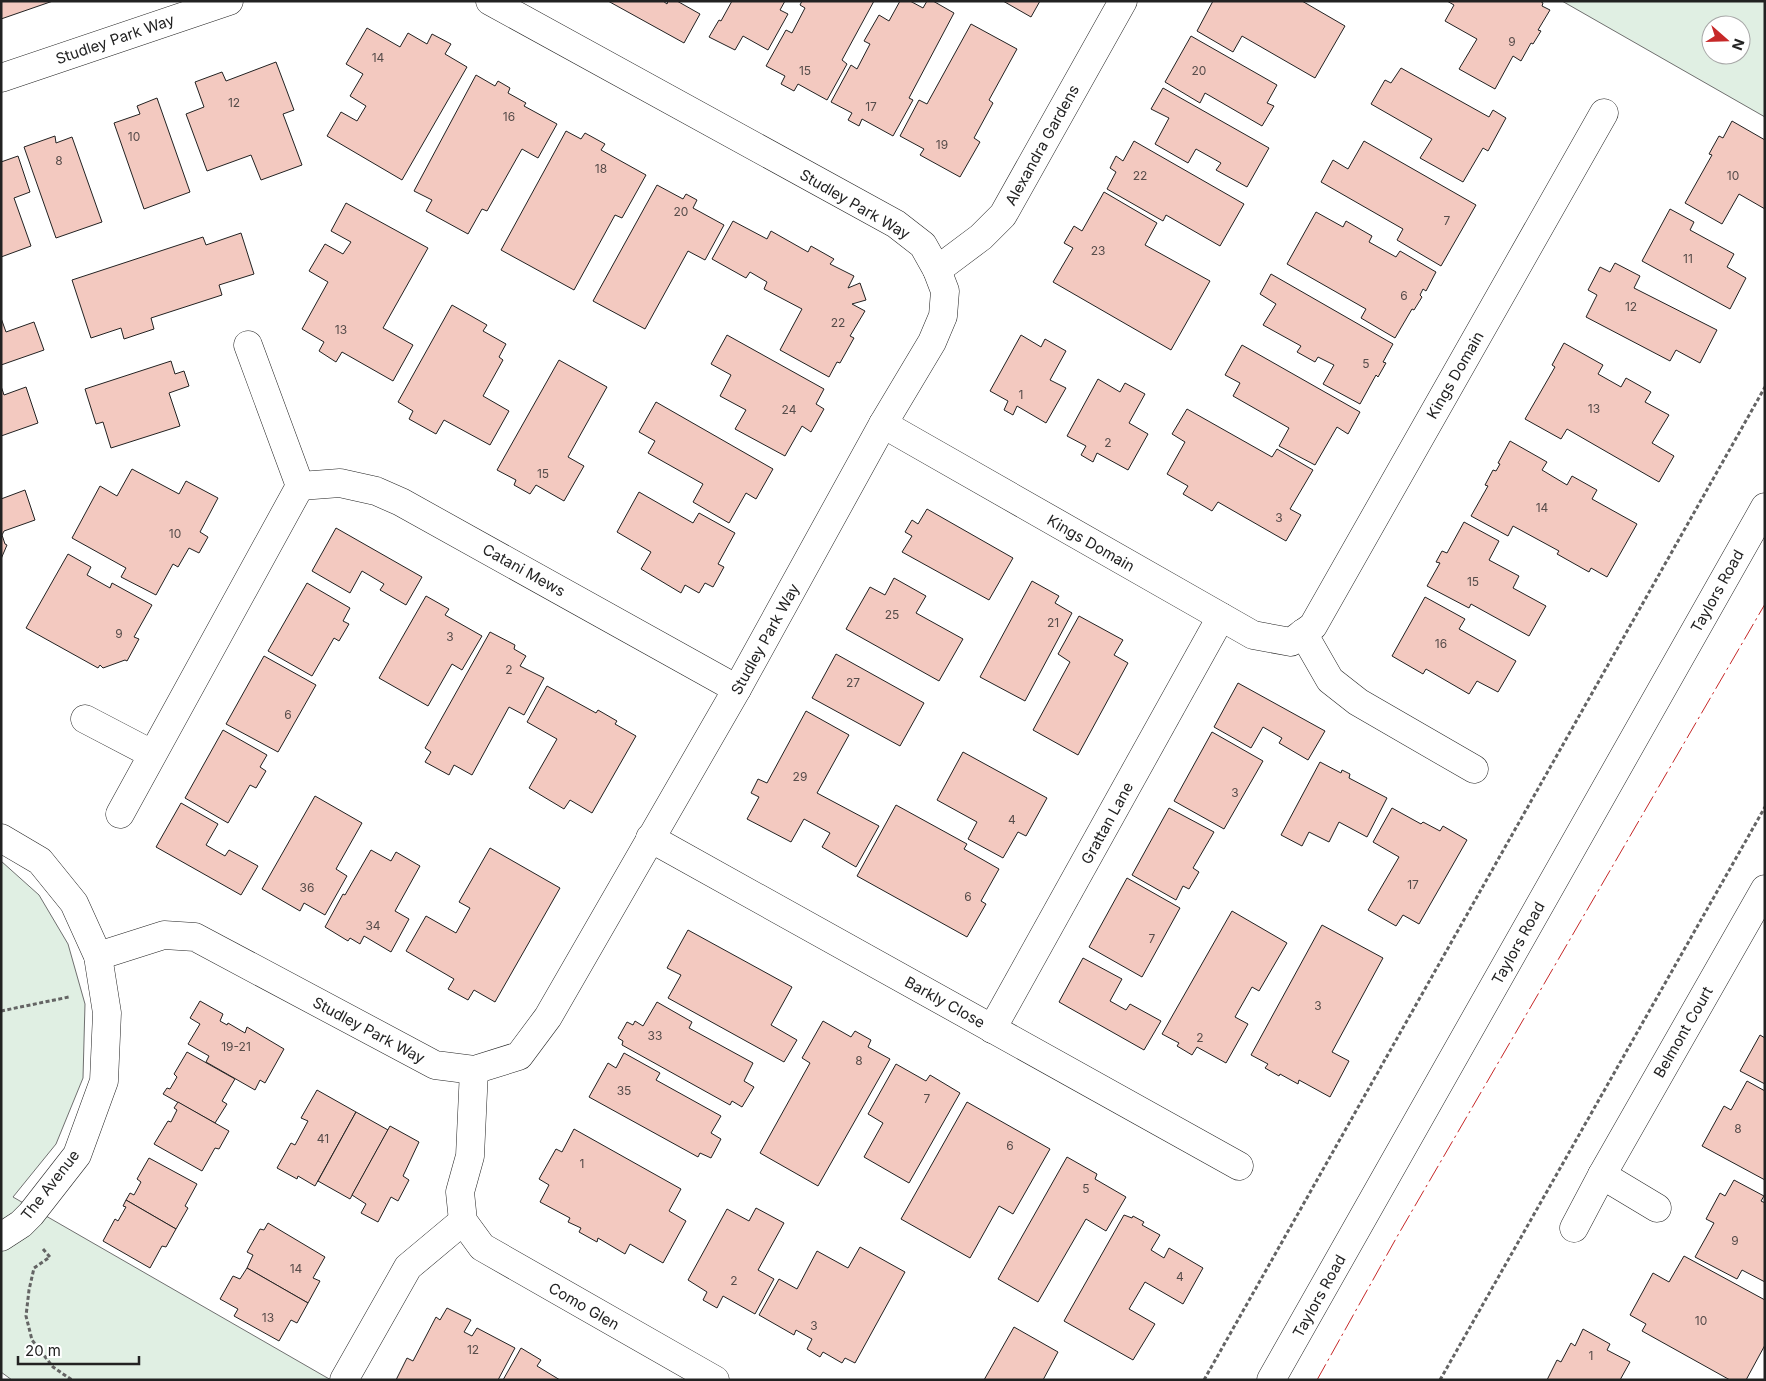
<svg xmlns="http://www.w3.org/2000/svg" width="1766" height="1381" font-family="Inter,sans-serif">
<rect width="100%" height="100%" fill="#fff"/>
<!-- green -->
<g fill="#e0efe3" stroke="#6f6f6f" fill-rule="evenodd">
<path d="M 1562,1 L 1765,1 L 1765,117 ZM 1711,25 L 1741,25 L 1741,55 L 1711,55 Z"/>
<polygon points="1,861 39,895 68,944 85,1004 83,1078 56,1144 13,1197 331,1380 12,1380 1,1372"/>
</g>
<!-- building -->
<g fill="#f3c9c0" stroke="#222">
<polygon points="1,1 53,1 1,19"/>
<polygon points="608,1 663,1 667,4 668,1 677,1 700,14 684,43"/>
<polygon points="732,1 785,1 780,10 788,14 768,50 743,36 735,50 709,37 719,20 721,21"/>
<polygon points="802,1 874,1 842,60 847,64 827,100 798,84 794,91 781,84 785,76 766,66 786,30 792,33 805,8 800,5"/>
<polygon points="900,1 910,1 923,8 927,1 933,1 954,13 909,98 913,100 893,136 862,119 859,126 848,120 852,113 831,102 851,65 857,69 870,44 864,41 879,15 889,21"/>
<polygon points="1003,1 1040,1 1031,17"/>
<polygon points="1213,1 1302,1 1345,26 1315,78 1242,36 1233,52 1197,31"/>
<polygon points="1540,1 1543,3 1542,6 1550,10 1538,30 1541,31 1533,44 1531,43 1521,61 1513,56 1495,89 1459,69 1477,39 1445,21 1454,5 1447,1"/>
<polygon points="971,24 1017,49 989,100 993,103 974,138 980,142 960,177 920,155 924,149 900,136 919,100 927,104"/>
<polygon points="367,28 400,47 408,33 427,44 432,34 451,44 445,54 467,67 402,180 327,136 341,112 357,121 366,106 350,96 363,74 346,64"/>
<polygon points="1191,36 1277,85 1267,103 1274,106 1262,126 1205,93 1200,103 1165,82"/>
<polygon points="276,62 294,110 283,114 302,165 261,180 251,155 207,171 186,114 204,107 195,82 222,72 226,81"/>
<polygon points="1401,68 1489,117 1493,110 1506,118 1488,151 1483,148 1463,182 1420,158 1432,139 1371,104 1385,80 1391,83"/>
<polygon points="476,75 495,86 498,81 510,88 508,93 526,103 524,106 557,124 538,158 522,149 487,211 482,209 468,234 426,211 432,200 414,191"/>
<polygon points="1163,88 1269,148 1247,187 1216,170 1221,163 1196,149 1188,163 1155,144 1169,118 1151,109"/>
<polygon points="157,98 190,192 144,209 114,123 140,114 137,106"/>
<polygon points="1732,121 1765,140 1765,209 1739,194 1722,224 1685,203 1712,155 1709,154 1719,136 1723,138"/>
<polygon points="566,131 581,139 585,133 605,144 601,150 646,175 622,218 615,215 574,290 501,250"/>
<polygon points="55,136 56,143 72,137 102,222 56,238 24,147"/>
<polygon points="1134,141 1244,204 1220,246 1166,215 1163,221 1107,189 1116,172 1110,168 1116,156 1123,161"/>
<polygon points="1364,141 1476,205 1441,266 1397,240 1403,229 1321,182 1333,160 1348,169"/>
<polygon points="18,156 30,192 14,198 31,246 1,257 1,162"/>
<polygon points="657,185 683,199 686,194 697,200 693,208 724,225 705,260 688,251 645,329 593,301"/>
<polygon points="1104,192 1157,223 1145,245 1210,281 1171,350 1053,282 1073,248 1064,243 1074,226 1082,231"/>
<polygon points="346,203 428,248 383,328 413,345 393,381 342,352 336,362 319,351 324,342 302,329 328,282 309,271 325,244 343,254 351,242 331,231"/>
<polygon points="1670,209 1694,222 1690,230 1734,254 1727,267 1746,278 1730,309 1642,261"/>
<polygon points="1316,212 1343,227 1346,221 1372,236 1369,242 1396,257 1400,251 1436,272 1426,291 1423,289 1420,295 1422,297 1414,310 1412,309 1395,338 1361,318 1366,309 1287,264"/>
<polygon points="733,221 767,239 771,231 808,252 811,246 834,259 830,264 854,276 848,288 860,283 866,300 852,304 865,311 850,336 854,338 840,363 837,362 829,377 780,350 802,309 764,289 767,282 750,272 746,278 712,259"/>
<polygon points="241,233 254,274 219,285 222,295 151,318 154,329 124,339 121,328 91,338 72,280 203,237 206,245"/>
<polygon points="1615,263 1640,276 1634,288 1717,330 1700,363 1676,350 1670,361 1586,317 1597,295 1588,290 1600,267 1610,272"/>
<polygon points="1271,274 1393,344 1383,362 1386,363 1378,377 1376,375 1360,404 1323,384 1334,365 1318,357 1315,362 1297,352 1301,346 1263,325 1276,304 1260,294"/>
<polygon points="452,305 487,325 483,331 506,344 499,357 503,360 483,396 509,411 490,445 444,420 436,434 409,419 413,411 398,402"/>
<polygon points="1,318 6,332 34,322 44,350 1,365"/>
<polygon points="727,335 824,389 816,404 824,409 811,432 802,426 785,456 735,429 746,410 720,396 731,375 711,364"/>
<polygon points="1021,335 1041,347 1045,339 1066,351 1050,380 1066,388 1046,423 1017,406 1013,415 1004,410 1008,401 990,391"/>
<polygon points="1564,343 1603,365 1598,374 1621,387 1626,378 1651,392 1645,402 1669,415 1652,443 1674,456 1659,482 1567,429 1561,439 1525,419 1555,367 1552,365"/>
<polygon points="1242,345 1360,412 1348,434 1337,427 1315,465 1279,446 1289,428 1233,396 1240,383 1225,375"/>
<polygon points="559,360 607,387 568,457 584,466 564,501 536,485 530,494 514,485 516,480 497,470"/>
<polygon points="171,361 175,374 184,371 189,386 169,393 180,426 111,448 103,422 96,424 85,389"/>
<polygon points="1098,379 1120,392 1125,383 1145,394 1129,423 1148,434 1128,470 1097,453 1093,462 1081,455 1086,446 1067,436"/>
<polygon points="1,386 4,395 26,387 38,423 1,436"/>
<polygon points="656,402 773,469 756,499 746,493 729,523 693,502 703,484 648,453 655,441 639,432"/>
<polygon points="1187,409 1272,457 1277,449 1313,470 1290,509 1301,515 1286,541 1218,502 1212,511 1183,494 1188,486 1167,474 1185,442 1172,434"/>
<polygon points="1510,441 1547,462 1542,470 1567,485 1572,476 1597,490 1592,499 1637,524 1607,577 1591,568 1589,572 1557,554 1559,551 1513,526 1508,536 1471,516 1488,486 1485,485 1493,470 1496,471 1500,464 1498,463"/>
<polygon points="132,469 179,494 186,481 218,498 200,532 208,537 199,553 189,548 178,567 173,564 156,595 121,577 126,568 72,538 100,486 117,496"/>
<polygon points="25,490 35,520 4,531 2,535 5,544 7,545 1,559 1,499"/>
<polygon points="639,492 693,523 699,513 735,533 718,564 724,567 713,587 705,583 699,593 685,585 681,593 641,569 651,552 617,532"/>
<polygon points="927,509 1013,558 989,600 902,552 912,536 905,532 912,520 918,524"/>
<polygon points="1464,522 1499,541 1489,560 1519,576 1513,588 1546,606 1529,636 1471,604 1469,608 1427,586 1440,563 1436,562 1442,551 1447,553"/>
<polygon points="336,528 422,577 406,605 380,590 384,584 362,571 350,593 312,571"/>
<polygon points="68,554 91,567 87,575 110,588 112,583 152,605 134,637 139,639 127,661 125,660 103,668 100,665 98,668 26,628"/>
<polygon points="894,578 926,596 916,613 963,639 939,681 846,629 870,587 885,595"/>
<polygon points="1032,581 1059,596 1055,603 1072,613 1025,701 980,677"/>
<polygon points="307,583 350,608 343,621 349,624 339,641 334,638 312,676 268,651"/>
<polygon points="426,596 449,609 445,615 482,636 462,670 452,664 428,706 379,678"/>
<polygon points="1425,597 1465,619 1459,629 1516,661 1498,692 1477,681 1469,694 1426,669 1423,674 1392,656"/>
<polygon points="1079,616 1123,640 1114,655 1128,663 1078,755 1033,730 1070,662 1058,654"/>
<polygon points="490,632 515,645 514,649 526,656 520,666 544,678 524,715 509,707 472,775 454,765 449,775 425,762 431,752 425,748"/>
<polygon points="836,654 924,703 900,746 812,698"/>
<polygon points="264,656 316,685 278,752 226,724"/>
<polygon points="1238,683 1325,731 1308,760 1279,743 1282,738 1263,727 1251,748 1214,727"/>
<polygon points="547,686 596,713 598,710 617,721 615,724 636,736 592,813 570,800 564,809 529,788 557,739 527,722"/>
<polygon points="806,711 849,735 817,793 879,826 856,867 822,847 830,833 804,819 791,842 747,819 759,797 751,793 758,779 767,783"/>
<polygon points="223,730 267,755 260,767 266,771 256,788 250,785 228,823 185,798"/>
<polygon points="1212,732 1263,761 1224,829 1174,801"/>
<polygon points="963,752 1047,798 1026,836 1018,832 1003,858 968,839 977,822 937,800"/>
<polygon points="1320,762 1341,773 1342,770 1350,774 1349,778 1387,798 1367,837 1339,822 1329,842 1309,832 1302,846 1281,835"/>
<polygon points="315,796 362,823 336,869 347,876 325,915 304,903 300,911 262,889"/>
<polygon points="181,803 218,824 206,845 225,856 229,850 258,866 241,895 156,847"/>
<polygon points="896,805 967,844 964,849 999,869 981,901 986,904 967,937 857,876"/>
<polygon points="1169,808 1214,832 1193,868 1199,872 1189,889 1183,886 1176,900 1132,875"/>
<polygon points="1392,808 1421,824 1423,822 1440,831 1443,826 1467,840 1419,924 1403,915 1396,926 1368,910 1399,857 1373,842"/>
<polygon points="490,848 560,888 495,1002 474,990 468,1000 448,989 454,979 406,951 426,916 456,933 470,908 459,902"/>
<polygon points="371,850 391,861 396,852 420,866 395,911 409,919 391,952 364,936 360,944 350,938 348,941 325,927 343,894 345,895"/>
<polygon points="1127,878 1180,908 1142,977 1089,947"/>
<polygon points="1232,911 1287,943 1259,991 1252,987 1235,1017 1248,1024 1226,1063 1197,1047 1192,1055 1177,1046 1179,1043 1162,1034"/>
<polygon points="1322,925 1383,958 1332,1052 1349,1061 1330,1097 1299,1080 1298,1084 1280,1074 1279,1076 1265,1068 1268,1064 1251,1055"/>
<polygon points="688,930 792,987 771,1025 797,1040 784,1062 668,998 681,975 667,968"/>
<polygon points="1083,958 1122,979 1110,1001 1126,1010 1130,1004 1161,1021 1144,1050 1059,1002"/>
<polygon points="200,1001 223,1014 220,1021 227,1025 228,1023 245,1033 247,1027 284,1049 265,1083 260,1080 255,1090 206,1062 209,1056 188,1044 200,1024 190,1018"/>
<polygon points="657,1002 692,1022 689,1028 753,1063 744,1081 754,1087 742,1107 732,1101 730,1105 622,1045 623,1041 618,1038 627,1022 633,1025 635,1021 643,1026"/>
<polygon points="823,1021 851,1037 855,1031 871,1040 868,1047 890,1059 818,1186 760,1153 810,1063 802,1058"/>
<polygon points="1760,1035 1765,1038 1765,1084 1740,1071"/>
<polygon points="187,1052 235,1079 222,1101 227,1104 215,1123 163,1094 167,1088 170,1089 177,1077 174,1074"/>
<polygon points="624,1053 660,1073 656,1080 721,1116 711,1133 721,1139 711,1158 700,1153 698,1157 589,1097 608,1063 616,1068"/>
<polygon points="896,1064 926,1081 930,1075 960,1093 909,1183 864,1157 883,1123 868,1114"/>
<polygon points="1747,1081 1765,1091 1765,1180 1702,1146 1724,1106 1731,1110"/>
<polygon points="317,1090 356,1112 315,1186 298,1176 297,1179 277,1168 291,1143 295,1145 308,1121 301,1118"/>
<polygon points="178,1102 229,1131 219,1149 215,1148 202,1171 154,1144 168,1121 171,1122 177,1110 174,1108"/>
<polygon points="967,1102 1050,1149 1013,1214 999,1206 970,1258 901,1219"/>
<polygon points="356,1112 388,1130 350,1199 318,1181"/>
<polygon points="390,1126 419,1142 403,1176 409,1180 398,1201 391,1197 378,1222 361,1213 366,1204 352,1195"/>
<polygon points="574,1129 681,1189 669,1211 686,1221 663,1263 630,1244 625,1254 598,1238 597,1242 579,1232 581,1228 568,1222 570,1218 540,1202 549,1185 539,1179 556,1149 562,1152"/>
<polygon points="1067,1157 1097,1174 1095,1179 1126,1197 1106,1231 1086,1219 1038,1302 998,1279"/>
<polygon points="149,1158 197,1184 185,1206 188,1208 176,1229 126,1200 130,1193 134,1195 141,1182 137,1179"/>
<polygon points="1734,1180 1764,1196 1761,1201 1765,1203 1765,1282 1742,1270 1737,1279 1695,1257 1714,1223 1706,1219 1720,1193 1725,1196"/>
<polygon points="126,1200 176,1229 166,1247 162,1246 150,1268 103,1241 115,1219 118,1221 126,1207 123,1206"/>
<polygon points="756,1208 784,1223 758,1270 774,1279 755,1314 723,1296 717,1308 703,1300 707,1292 688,1280 727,1209 749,1221"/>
<polygon points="1124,1215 1132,1218 1133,1216 1144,1222 1142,1225 1160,1235 1151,1250 1164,1258 1169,1248 1203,1268 1183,1304 1145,1282 1129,1309 1155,1324 1133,1360 1064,1321"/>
<polygon points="268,1223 325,1257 313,1278 320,1281 308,1303 247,1268 253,1255 247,1252 260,1229 264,1230"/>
<polygon points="860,1247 905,1272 855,1363 845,1358 842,1363 823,1352 820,1357 807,1349 812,1339 796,1330 794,1335 759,1315 779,1279 797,1289 817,1251 848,1268"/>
<polygon points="1684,1256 1765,1300 1765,1345 1746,1380 1730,1380 1642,1331 1646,1324 1630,1315 1653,1273 1669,1282"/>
<polygon points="247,1268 308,1303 297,1323 291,1320 279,1341 234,1316 238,1309 220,1299 233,1276 240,1279"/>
<polygon points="447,1308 471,1320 464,1332 472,1336 477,1328 515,1348 498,1380 396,1380 407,1358 413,1361 436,1317 440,1320"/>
<polygon points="1014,1327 1058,1352 1043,1380 984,1380"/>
<polygon points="1583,1329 1610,1344 1607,1350 1630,1362 1620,1380 1547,1380 1557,1360 1561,1362 1571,1343 1575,1346"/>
<polygon points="521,1348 541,1360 537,1366 560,1380 503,1380"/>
</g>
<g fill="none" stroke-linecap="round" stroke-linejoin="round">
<defs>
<g id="minor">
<polyline points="1,78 229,1"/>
<polyline points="937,270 981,237 1003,215 1123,1"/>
<polyline points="883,424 1253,635 1291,642 1313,626 1604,113"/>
<polyline points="300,486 340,483 376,491 401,502 737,689"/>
<polyline points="1303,633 1330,680 1358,702 1474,769"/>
<polyline points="85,719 152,754"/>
<polyline points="120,814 300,486 248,345"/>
<polyline points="1,838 40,861 74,903 98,956 107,1013 104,1081 77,1155 31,1214 21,1224 1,1237"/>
<polyline points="650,838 1239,1166"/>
<polyline points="98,956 164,935 195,937 435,1065 474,1070 519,1056 548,1017 737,689 883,424 932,342 943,316 945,291 937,270 923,245 896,224 490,1"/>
<polyline points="992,1029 1221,617"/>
<polyline points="474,1070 470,1156 460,1192 463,1221 482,1247 715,1380"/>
<polyline points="1602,1175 1657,1208"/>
<polyline points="1574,1228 1602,1175 1765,889"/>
<polyline points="344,1380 408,1267 463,1221"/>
</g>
<polyline id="major" points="1271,1380 1765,507"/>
</defs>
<!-- minor casing -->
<use href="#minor" stroke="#222" stroke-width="29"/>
<!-- major casing -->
<use href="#major" stroke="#222" stroke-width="29"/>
<!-- path -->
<g stroke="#646464" stroke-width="3" stroke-dasharray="4 2.5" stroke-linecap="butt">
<polyline points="1,1011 69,997"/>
<polyline points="43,1249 50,1257 34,1268 29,1290 26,1316 32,1340 53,1367 72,1380"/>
<polyline points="1204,1380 1765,387"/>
<polyline points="1440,1380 1765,807"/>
</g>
<!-- minor -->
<use href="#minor" stroke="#fff" stroke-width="28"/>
<!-- major -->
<use href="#major" stroke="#fff" stroke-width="28"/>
<!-- power -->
<polyline stroke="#c62828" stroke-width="1" stroke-dasharray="18 4 2.5 4" stroke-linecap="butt" points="1317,1380 1398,1235 1765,604"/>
</g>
<g text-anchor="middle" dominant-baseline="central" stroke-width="4" stroke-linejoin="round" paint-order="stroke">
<!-- number labels -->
<g font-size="12" fill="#564c4a">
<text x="1512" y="41">9</text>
<text x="378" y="57">14</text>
<text x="805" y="70">15</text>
<text x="1199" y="70">20</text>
<text x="234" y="102">12</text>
<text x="871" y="106">17</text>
<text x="509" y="116">16</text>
<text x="134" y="136">10</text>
<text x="942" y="144">19</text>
<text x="59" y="160">8</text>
<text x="601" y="168">18</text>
<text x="1140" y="175">22</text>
<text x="1733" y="175">10</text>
<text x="681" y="211">20</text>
<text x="1447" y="220">7</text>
<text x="1098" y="250">23</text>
<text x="1688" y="258">11</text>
<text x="1404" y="295">6</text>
<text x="1631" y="306">12</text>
<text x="838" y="322">22</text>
<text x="341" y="329">13</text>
<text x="1366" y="363">5</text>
<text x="1021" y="394">1</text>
<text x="1594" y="408">13</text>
<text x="789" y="409">24</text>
<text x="1108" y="442">2</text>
<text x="543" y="473">15</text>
<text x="1542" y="507">14</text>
<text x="1279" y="517">3</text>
<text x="175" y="533">10</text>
<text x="1473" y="581">15</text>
<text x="892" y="614">25</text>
<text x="1053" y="622">21</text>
<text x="119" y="633">9</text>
<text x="450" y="636">3</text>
<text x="1441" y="643">16</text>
<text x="509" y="669">2</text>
<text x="853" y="682">27</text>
<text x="288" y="714">6</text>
<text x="800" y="776">29</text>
<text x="1235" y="792">3</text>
<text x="1012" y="819">4</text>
<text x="1413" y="884">17</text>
<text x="307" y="887">36</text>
<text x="968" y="896">6</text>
<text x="373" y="925">34</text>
<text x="1152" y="938">7</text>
<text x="1318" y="1005">3</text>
<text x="655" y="1035">33</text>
<text x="1200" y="1037">2</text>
<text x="236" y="1046">19-21</text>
<text x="859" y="1060">8</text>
<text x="624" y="1090">35</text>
<text x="927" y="1098">7</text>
<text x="1738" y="1128">8</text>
<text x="323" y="1138">41</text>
<text x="1010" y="1145">6</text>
<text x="582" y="1163">1</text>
<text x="1086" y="1188">5</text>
<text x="1735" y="1240">9</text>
<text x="296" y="1268">14</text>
<text x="1180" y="1276">4</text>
<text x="734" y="1280">2</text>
<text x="268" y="1317">13</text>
<text x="1701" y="1320">10</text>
<text x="814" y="1325">3</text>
<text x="473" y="1349">12</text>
<text x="1591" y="1355">1</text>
</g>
<!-- street labels -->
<g font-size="15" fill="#222" stroke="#fff">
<text transform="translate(115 39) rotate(-19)">Studley Park Way</text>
<text transform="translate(1042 145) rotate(-61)">Alexandra Gardens</text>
<text transform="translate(855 204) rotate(30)">Studley Park Way</text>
<text transform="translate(1455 375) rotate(-60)">Kings Domain</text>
<text transform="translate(1091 543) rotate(30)">Kings Domain</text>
<text transform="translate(524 570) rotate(29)">Catani Mews</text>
<text transform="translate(1717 591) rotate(-61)">Taylors Road</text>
<text transform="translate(765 639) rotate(-61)">Studley Park Way</text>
<text transform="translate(1107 823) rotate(-61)">Grattan Lane</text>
<text transform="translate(1518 943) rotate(-61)">Taylors Road</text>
<text transform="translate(945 1002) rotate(29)">Barkly Close</text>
<text transform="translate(369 1030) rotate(28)">Studley Park Way</text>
<text transform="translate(1683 1032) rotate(-60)">Belmont Court</text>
<text transform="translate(50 1185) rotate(-52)">The Avenue</text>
<text transform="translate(1319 1296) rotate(-61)">Taylors Road</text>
<text transform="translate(584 1306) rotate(30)">Como Glen</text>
</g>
</g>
<!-- border -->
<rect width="1766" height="1381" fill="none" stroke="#222222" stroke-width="5"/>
<!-- north arrow -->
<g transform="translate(1726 40) rotate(110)"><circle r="24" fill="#ffffff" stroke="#a7a7a7"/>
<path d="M0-4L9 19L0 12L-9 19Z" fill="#c62828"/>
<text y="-8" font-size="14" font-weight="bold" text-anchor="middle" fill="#222222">N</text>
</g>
<!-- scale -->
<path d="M18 1356v8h121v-8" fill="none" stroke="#222222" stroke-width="2.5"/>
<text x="25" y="1356" font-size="15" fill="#222222" stroke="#ffffff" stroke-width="4" paint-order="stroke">20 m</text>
</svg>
